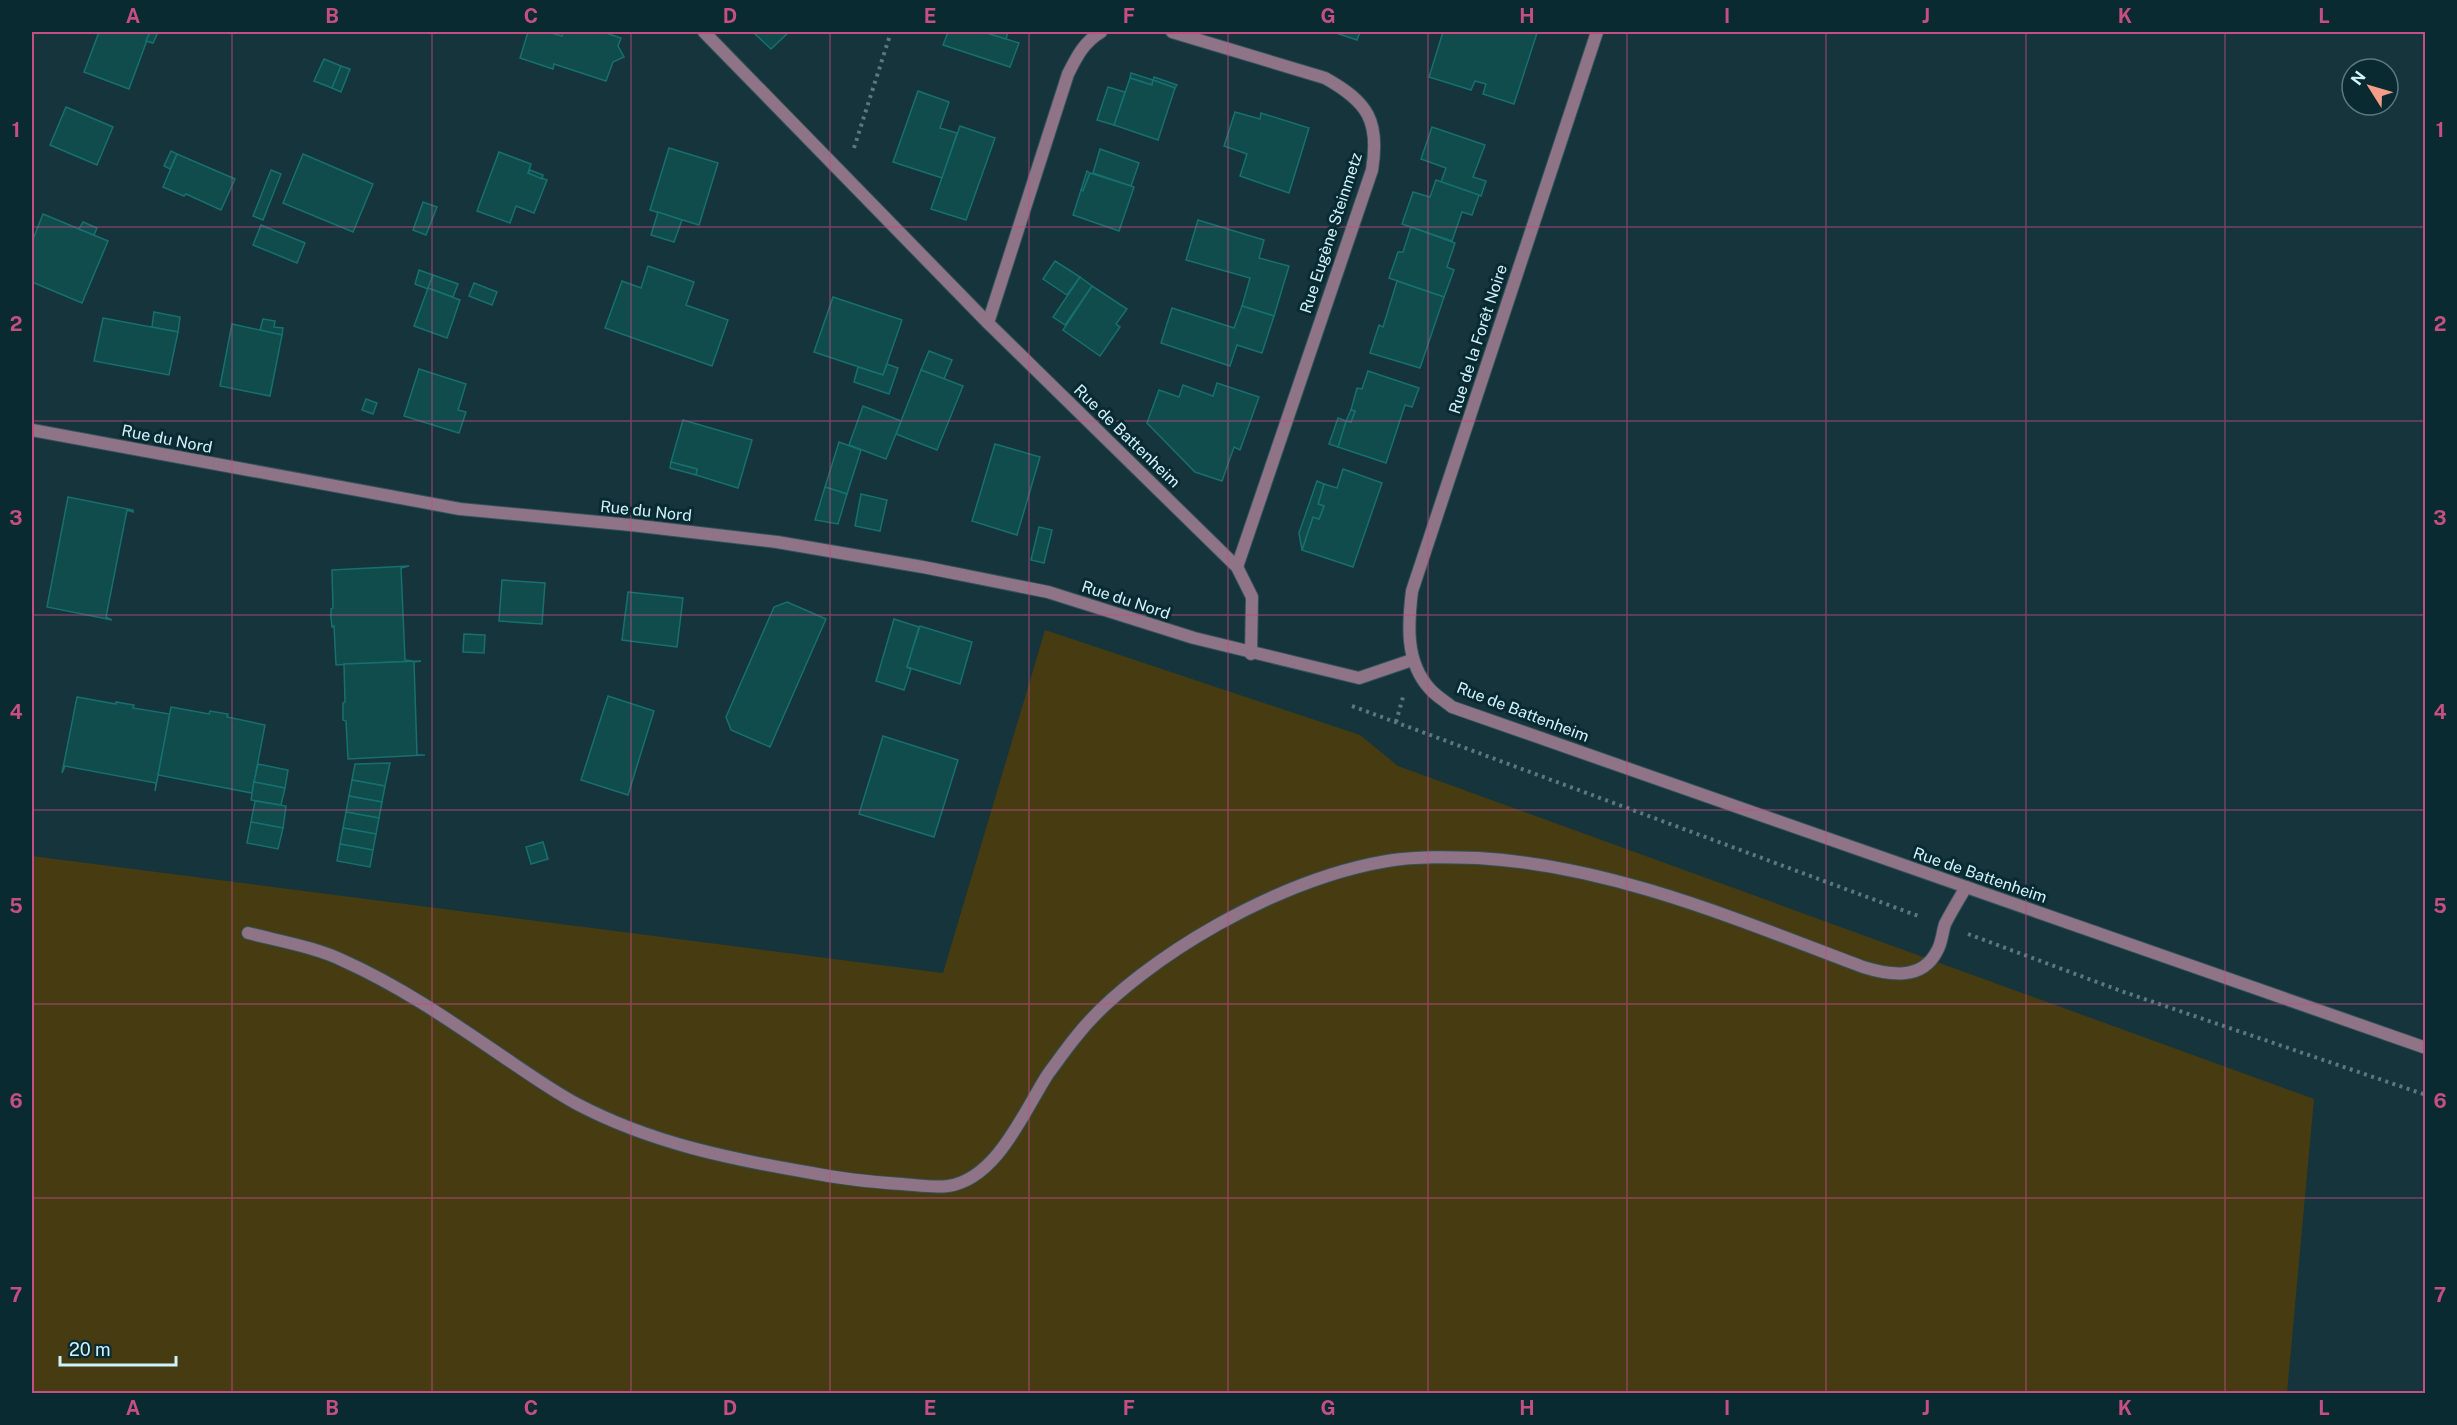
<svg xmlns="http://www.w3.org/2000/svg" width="2457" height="1425" font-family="'Public Sans',sans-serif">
<rect width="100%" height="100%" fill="#15343c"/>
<!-- green -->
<polygon fill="#463b11" points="1045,630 1360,735 1398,766 2314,1099 2287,1393 32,1394 32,856 943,973"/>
<!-- building -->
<g fill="#0f4c4b" stroke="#17706f" stroke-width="1.5">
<polygon points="99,32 150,32 129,89 84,72"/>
<polygon points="150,32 158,32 153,43 146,41"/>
<polygon points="528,32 548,32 562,36 563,32 603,32 621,38 618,46 624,57 613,62 606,81 554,64 553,69 520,58"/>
<polygon points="753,32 789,32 771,49"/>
<polygon points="948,32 984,32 1019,43 1010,67 943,45"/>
<polygon points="984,32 1008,32 1006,39"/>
<polygon points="1333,32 1360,32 1357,40"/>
<polygon points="1443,32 1537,33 1514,104 1483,94 1486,84 1475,81 1471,90 1429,77"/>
<polygon points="324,59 341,66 332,88 314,81"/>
<polygon points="341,66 350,69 341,92 332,88"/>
<polygon points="1131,73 1153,80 1152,85 1130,78"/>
<polygon points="1154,77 1177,85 1175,88 1153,80"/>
<polygon points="1130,78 1152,85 1153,80 1175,88 1158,140 1114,125"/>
<polygon points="1108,87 1125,92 1114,125 1097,120"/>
<polygon points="918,91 949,102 940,128 957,133 942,178 893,162"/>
<polygon points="66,107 113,127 97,165 50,145"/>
<polygon points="1235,112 1260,119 1261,113 1309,128 1289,193 1240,176 1247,154 1224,146"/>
<polygon points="960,126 995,138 966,220 931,209"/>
<polygon points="1432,127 1485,145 1473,177 1486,181 1481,196 1441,182 1446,168 1421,159"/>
<polygon points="669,148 718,163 699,225 650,210"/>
<polygon points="1100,149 1139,163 1131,186 1093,173"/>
<polygon points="171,151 177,154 170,169 164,166"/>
<polygon points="499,152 531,164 528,173 547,180 534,213 516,206 510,223 477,211"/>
<polygon points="177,154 235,179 221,210 186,194 184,196 163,187"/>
<polygon points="303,154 373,184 353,232 283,203"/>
<polygon points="271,170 281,174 263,220 253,216"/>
<polygon points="530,170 543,175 542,179 528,173"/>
<polygon points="1087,171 1090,173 1083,191 1081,190"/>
<polygon points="1090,173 1134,187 1119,231 1073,215 1081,190 1083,191"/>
<polygon points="1436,180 1479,195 1472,215 1462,212 1452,241 1402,224 1413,192 1430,197"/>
<polygon points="423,202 437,207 426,235 413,230"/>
<polygon points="658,212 682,220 674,242 651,235"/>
<polygon points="43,214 108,241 82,303 32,282 32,242"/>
<polygon points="1198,220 1264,240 1259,258 1289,266 1274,316 1242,306 1250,278 1186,260"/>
<polygon points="83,222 97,228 94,235 79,229"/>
<polygon points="261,225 305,243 297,263 253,245"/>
<polygon points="1411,227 1455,243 1447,267 1454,270 1444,297 1389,278 1398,252 1403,252"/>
<polygon points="1055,261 1080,277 1067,295 1043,279"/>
<polygon points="648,266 694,282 686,305 728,320 712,366 605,328 622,281 641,288"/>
<polygon points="419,270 433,275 428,289 415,284"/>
<polygon points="433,275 458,284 453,297 428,288"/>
<polygon points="1080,277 1092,286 1065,325 1053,317"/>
<polygon points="1397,281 1444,297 1420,368 1370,353 1379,325 1383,327"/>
<polygon points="474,283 497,292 492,305 469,296"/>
<polygon points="1092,286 1127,309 1116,324 1120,327 1100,356 1063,330"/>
<polygon points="428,288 460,300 447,338 414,326"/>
<polygon points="833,297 902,320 883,375 814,352"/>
<polygon points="1242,306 1274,316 1262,353 1237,345 1230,366 1161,343 1172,308 1234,328"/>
<polygon points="154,312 180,317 178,332 152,327"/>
<polygon points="103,318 178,332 169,375 94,361"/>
<polygon points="263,319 275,321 274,327 283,328 282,335 260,330"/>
<polygon points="232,324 282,335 270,396 220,386"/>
<polygon points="929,351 952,360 944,379 921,370"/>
<polygon points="887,364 898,368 889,394 854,382 858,367 883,375"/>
<polygon points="419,369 466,384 458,410 466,412 459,433 404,416"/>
<polygon points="921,370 963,386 937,450 896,434"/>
<polygon points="1368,371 1419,388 1412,407 1405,405 1386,463 1338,447 1346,421 1351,422 1355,411 1351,410 1357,388 1362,389"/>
<polygon points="1217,383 1259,397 1240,450 1234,447 1222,481 1195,472 1147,423 1159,390 1179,397 1183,385 1213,396"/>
<polygon points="366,399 377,403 373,414 362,410"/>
<polygon points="863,406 901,421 886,459 849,445"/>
<polygon points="1351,410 1355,411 1351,422 1346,421"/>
<polygon points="1338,418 1346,421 1338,447 1329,444"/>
<polygon points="683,420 752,440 738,488 696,475 697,469 671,462"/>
<polygon points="839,442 861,450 847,494 825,487"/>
<polygon points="995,444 1040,457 1017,535 972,521"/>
<polygon points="671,462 697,469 696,475 670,468"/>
<polygon points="1343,469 1382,483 1353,567 1302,550 1313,517 1319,519 1324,506 1318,504 1324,484 1337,488"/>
<polygon points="1317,481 1324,484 1318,504 1324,506 1319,519 1313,517 1302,550 1299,533"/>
<polygon points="825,487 847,494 838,524 815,520"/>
<polygon points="861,494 887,500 880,531 855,526"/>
<polygon points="68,497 133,510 133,512 127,510 106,617 112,620 47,607"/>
<polygon points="1039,527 1052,530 1044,563 1031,560"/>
<polygon points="409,566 401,568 405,660 413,661 336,665 334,626 332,627 331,618 331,609 333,608 332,570"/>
<polygon points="502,580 545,583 542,624 499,621"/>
<polygon points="628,592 683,598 677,647 622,640"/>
<polygon points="787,602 826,619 770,747 731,730 726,717 774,607"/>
<polygon points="894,619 919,627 907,667 911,669 904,690 876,681"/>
<polygon points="920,626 972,642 960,684 907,667"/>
<polygon points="464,634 485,635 484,653 463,652"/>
<polygon points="421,661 414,662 417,755 425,755 348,759 346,721 343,720 343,703 345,702 344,664"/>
<polygon points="608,696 654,711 628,795 581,780"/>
<polygon points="77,697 116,704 116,702 134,705 133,708 170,714 155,791 156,783 65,766 62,773"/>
<polygon points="171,707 209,714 210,711 228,714 227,717 265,725 252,793 158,775"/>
<polygon points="883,736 958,760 934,837 859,814"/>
<polygon points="390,763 385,786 352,780 355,764"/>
<polygon points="258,764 288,770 285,788 254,782"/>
<polygon points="352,780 385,786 382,802 349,796"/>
<polygon points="254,782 285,788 281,805 251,800"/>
<polygon points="349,796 382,802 379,818 346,812"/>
<polygon points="255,801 286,806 283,828 251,822"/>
<polygon points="346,812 379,818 376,834 343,828"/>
<polygon points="251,822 283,828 278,849 247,843"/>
<polygon points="343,828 376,834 373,850 340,844"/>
<polygon points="543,842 548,859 531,864 526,847"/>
<polygon points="340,844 373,850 370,867 337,861"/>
</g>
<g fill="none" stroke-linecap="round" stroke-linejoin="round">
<defs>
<path id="service" d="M 248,933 C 279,941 315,947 344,961 C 402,987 455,1024 508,1060 C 530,1075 553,1091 577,1104 C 651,1143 730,1159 812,1173 C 842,1179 872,1182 902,1184 C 917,1185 933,1188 948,1186 C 997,1179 1024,1111 1048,1074 C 1057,1062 1066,1049 1075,1038 C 1109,994 1169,952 1217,925 C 1269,896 1328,871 1387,861 C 1417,856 1449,857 1478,858 C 1613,866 1738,920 1863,967 C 1889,975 1922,981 1937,951 C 1942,943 1942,933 1945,924 C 1951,912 1959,899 1966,887"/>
<g id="minor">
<polyline points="704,32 988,323 1237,567 1252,597 1251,654"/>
<path d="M 1172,32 L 1325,78 C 1368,102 1380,121 1372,170 L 1237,567"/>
<path d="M 1597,32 L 1412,591 C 1408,624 1405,662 1430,689 C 1436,696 1445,701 1452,707 L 2426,1048"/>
<path d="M 988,323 L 1068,74 C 1077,56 1084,42 1101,32"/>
<polyline points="32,430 460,509 631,525 777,542 923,567 1048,592 1194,638 1359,678 1412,660"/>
</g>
</defs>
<!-- service casing -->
<use href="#service" stroke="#33535b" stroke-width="14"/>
<!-- minor casing -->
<use href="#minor" stroke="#33535b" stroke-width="14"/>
<!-- path -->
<g stroke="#587981" stroke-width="4" stroke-dasharray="3 4.5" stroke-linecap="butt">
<polyline points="854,148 891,32"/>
<polyline points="1352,706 1921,917"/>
<polyline points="1396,722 1403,697"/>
<polyline points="1968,934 2121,991 2426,1095"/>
</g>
<!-- service -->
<use href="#service" stroke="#8f7488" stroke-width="12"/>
<!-- minor -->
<use href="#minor" stroke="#8f7488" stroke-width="12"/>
</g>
<!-- grid -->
<path fill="none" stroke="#c54f83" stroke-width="1.5" stroke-opacity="0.55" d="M 232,32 L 232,1394M 432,32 L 432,1394M 631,32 L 631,1394M 830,32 L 830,1394M 1029,32 L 1029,1394M 1228,32 L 1228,1394M 1428,32 L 1428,1394M 1627,32 L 1627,1394M 1826,32 L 1826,1394M 2026,32 L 2026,1394M 2225,32 L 2225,1394M 32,227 L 2426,227M 32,421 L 2426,421M 32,615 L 2426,615M 32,810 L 2426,810M 32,1004 L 2426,1004M 32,1198 L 2426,1198"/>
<g text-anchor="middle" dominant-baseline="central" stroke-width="6" stroke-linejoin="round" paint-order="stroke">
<!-- street labels -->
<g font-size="16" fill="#cff3fc" stroke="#0a2a31">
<text transform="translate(1331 233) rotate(-72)">Rue Eugène Steinmetz</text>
<text transform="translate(1478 339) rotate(-72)">Rue de la Forêt Noire</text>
<text transform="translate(1127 436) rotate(44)">Rue de Battenheim</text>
<text transform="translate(167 439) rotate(11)">Rue du Nord</text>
<text transform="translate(646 511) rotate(6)">Rue du Nord</text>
<text transform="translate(1126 600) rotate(18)">Rue du Nord</text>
<text transform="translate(1523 712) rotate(21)">Rue de Battenheim</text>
<text transform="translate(1980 875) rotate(19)">Rue de Battenheim</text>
</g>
</g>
<!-- border -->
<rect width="2457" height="1425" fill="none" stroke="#0a2a31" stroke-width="66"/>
<!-- north arrow -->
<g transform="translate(2370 87) rotate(307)"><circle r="28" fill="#0a2a31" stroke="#597a82" stroke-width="1.5"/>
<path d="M0-4.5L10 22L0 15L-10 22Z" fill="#f49e89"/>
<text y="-9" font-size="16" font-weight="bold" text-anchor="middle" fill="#cff3fc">N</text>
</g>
<!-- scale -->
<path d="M60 1356v9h116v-9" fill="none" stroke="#cff3fc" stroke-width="3"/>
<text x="69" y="1356" font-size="18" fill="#cff3fc" stroke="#0a2a31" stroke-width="4.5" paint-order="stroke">20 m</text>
<rect x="33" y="33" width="2391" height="1359" fill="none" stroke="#c54f83" stroke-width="2"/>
<g font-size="20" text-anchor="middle" font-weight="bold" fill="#c54f83">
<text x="133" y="23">A</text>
<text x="332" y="23">B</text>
<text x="531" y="23">C</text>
<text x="730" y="23">D</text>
<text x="930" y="23">E</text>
<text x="1129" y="23">F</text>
<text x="1328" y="23">G</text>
<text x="1527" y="23">H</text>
<text x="1727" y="23">I</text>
<text x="1926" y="23">J</text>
<text x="2125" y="23">K</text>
<text x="2324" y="23">L</text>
<text x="16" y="137">1</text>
<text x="2440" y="137">1</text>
<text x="16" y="331">2</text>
<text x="2440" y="331">2</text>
<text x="16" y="525">3</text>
<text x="2440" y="525">3</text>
<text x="16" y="719">4</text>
<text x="2440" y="719">4</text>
<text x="16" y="913">5</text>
<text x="2440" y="913">5</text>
<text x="16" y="1108">6</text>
<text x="2440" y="1108">6</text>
<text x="16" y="1302">7</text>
<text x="2440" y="1302">7</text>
<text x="133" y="1415">A</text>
<text x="332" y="1415">B</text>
<text x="531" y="1415">C</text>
<text x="730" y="1415">D</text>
<text x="930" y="1415">E</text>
<text x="1129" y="1415">F</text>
<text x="1328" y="1415">G</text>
<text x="1527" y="1415">H</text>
<text x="1727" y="1415">I</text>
<text x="1926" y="1415">J</text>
<text x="2125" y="1415">K</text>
<text x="2324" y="1415">L</text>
</g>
</svg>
